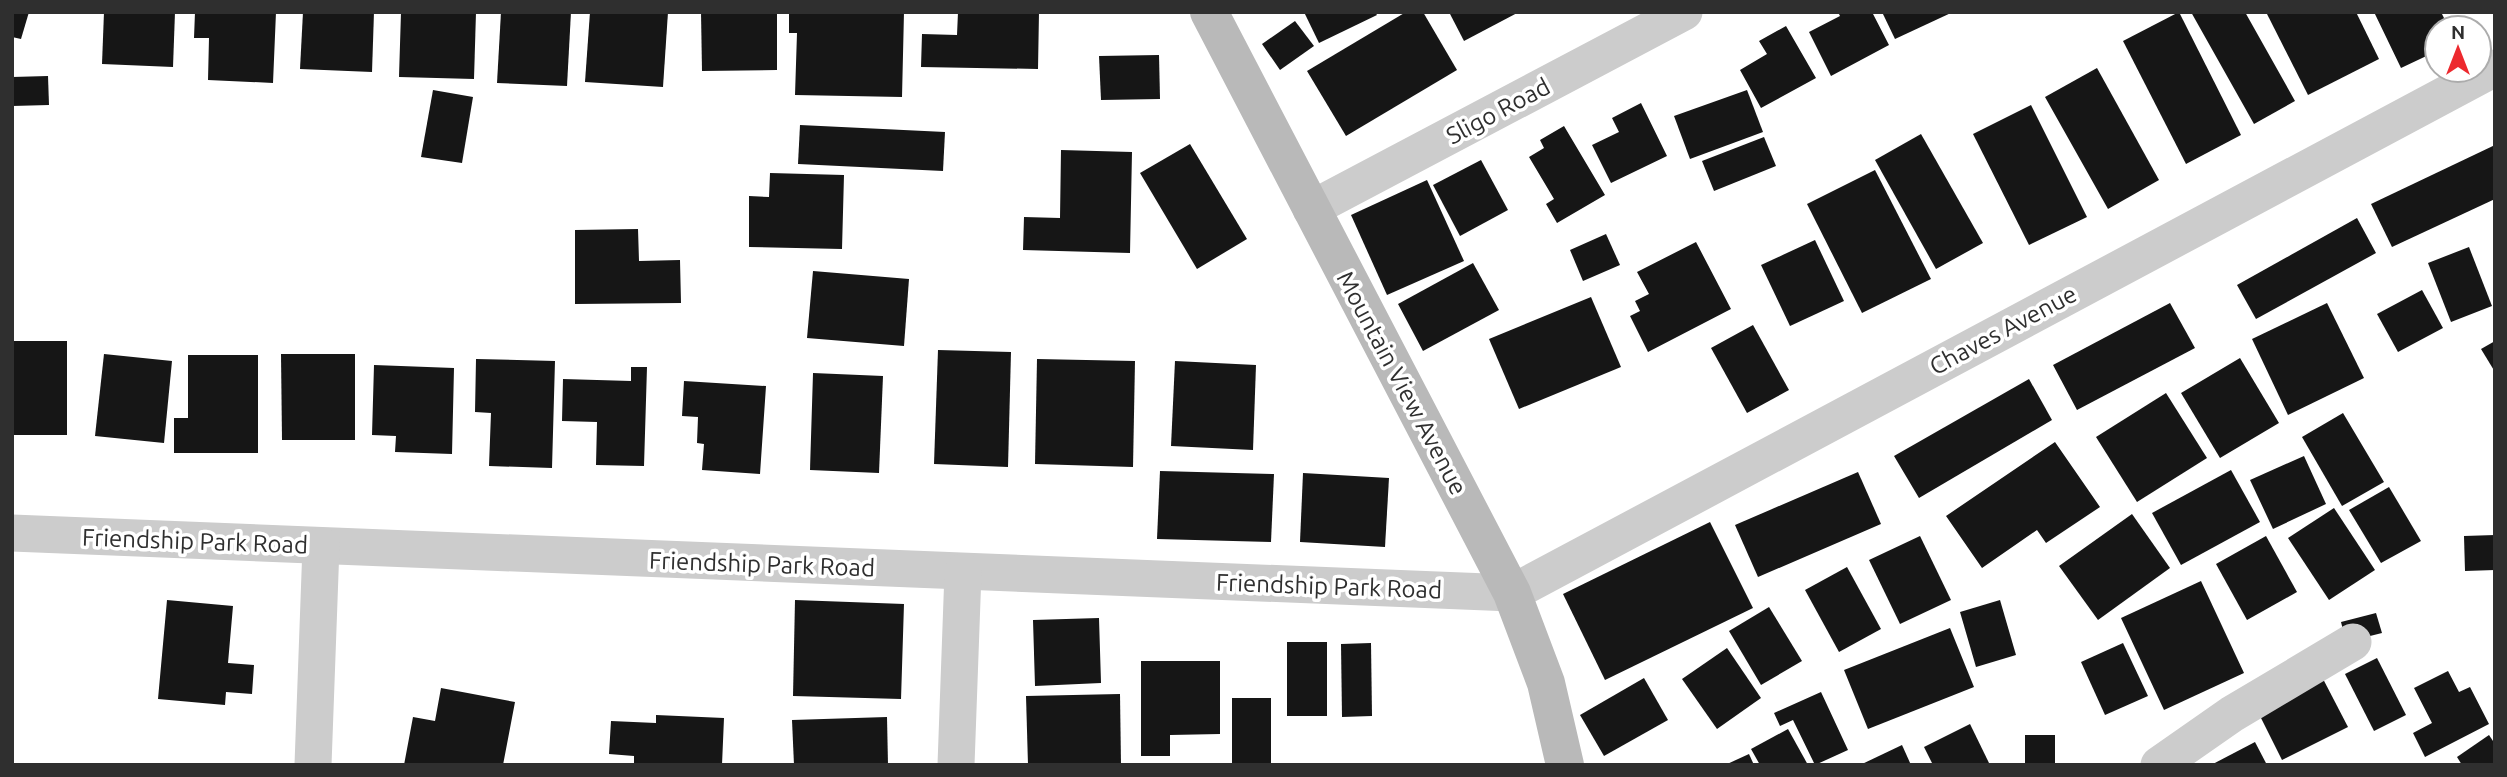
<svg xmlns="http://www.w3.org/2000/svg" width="2507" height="777" font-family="Ubuntu,sans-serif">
<rect width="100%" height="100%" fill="#fff"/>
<!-- building -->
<g fill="#161616">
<polygon points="12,12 29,12 21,39 12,37"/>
<polygon points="104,12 175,12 173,67 102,64"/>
<polygon points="195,12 276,12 273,83 208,80 209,38 194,38"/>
<polygon points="303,12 374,12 372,72 300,69"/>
<polygon points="401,12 476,12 474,79 399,77"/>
<polygon points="501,12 571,12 567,86 497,83"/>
<polygon points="590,12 668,12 663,87 585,82"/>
<polygon points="701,12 777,12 777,70 702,71"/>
<polygon points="789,12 904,12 902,97 795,95 797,33 789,33"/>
<polygon points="958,12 1039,12 1038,69 921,67 922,34 957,35"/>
<polygon points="1304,12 1375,12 1377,15 1319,43"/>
<polygon points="1406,12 1423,12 1457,70 1346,136 1307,71"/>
<polygon points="1449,12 1519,12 1464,41"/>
<polygon points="1838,12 1872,12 1889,45 1831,76 1809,32 1840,16"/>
<polygon points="1882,12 1953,12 1895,39"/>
<polygon points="2179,12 2241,135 2186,164 2123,41"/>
<polygon points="2191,12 2245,12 2295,101 2254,124"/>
<polygon points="2266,12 2356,12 2379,59 2308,95"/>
<polygon points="2374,12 2441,12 2449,28 2437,28 2437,51 2401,68"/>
<polygon points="1295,21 1314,46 1280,70 1262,44"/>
<polygon points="1786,26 1816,78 1761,108 1740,70 1767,54 1759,41"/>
<polygon points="1159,55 1160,99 1101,100 1099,56"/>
<polygon points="2097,68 2159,180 2108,209 2045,97"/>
<polygon points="48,76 49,105 12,106 12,77"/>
<polygon points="433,90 473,97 462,163 421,157"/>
<polygon points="1747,90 1763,132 1690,159 1674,116"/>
<polygon points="1641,103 1667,156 1611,183 1592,145 1619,132 1612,118"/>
<polygon points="2031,105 2087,217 2029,245 1973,134"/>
<polygon points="800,125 945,132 943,171 798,164"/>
<polygon points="1564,126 1605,195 1557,223 1546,204 1554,199 1529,157 1544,148 1540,140"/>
<polygon points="1921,134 1983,243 1936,269 1875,160"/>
<polygon points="1764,137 1776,166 1714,191 1702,161"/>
<polygon points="1190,144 1247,239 1197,269 1140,173"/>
<polygon points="2495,145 2495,199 2392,247 2371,204"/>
<polygon points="1061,150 1132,152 1130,253 1023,250 1024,217 1060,218"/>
<polygon points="1481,160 1508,210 1460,236 1433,185"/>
<polygon points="1875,170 1931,279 1862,313 1807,204"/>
<polygon points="770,173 844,175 842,249 749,247 749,196 769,197"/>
<polygon points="1427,180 1464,261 1387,295 1351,215"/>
<polygon points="2357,218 2376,253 2256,319 2237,285"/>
<polygon points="638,229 639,261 680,260 681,303 575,304 575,230"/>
<polygon points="1606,234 1620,265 1583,281 1570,250"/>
<polygon points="1815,240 1844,301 1790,326 1761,265"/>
<polygon points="1696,242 1731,309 1648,352 1630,316 1640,311 1635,301 1649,294 1637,272"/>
<polygon points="2469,247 2492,306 2451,322 2428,263"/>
<polygon points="1473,263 1499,310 1423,351 1398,304"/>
<polygon points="813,271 909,279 904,346 807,338"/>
<polygon points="2422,290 2443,328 2398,352 2377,314"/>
<polygon points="1591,297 1621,367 1519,409 1489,339"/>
<polygon points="2170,303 2195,348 2077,410 2053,365"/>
<polygon points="2327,303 2364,378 2288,415 2252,339"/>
<polygon points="1753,325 1789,390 1747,413 1711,348"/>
<rect x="12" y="341" width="55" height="94"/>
<polygon points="2495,341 2495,372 2481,349"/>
<polygon points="938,350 1011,352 1008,467 934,464"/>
<polygon points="104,354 172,361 164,443 95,436"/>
<polygon points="281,354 355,354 355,440 282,440"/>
<polygon points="188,355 258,355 258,453 174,453 174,418 188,418"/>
<polygon points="2240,358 2279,423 2220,458 2181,393"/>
<polygon points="476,359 555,361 552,468 489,466 491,413 475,412"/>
<polygon points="1037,359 1135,361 1133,467 1035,464"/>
<polygon points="1175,361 1256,365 1253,450 1171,446"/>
<polygon points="374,365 454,368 452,454 395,452 396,436 372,435"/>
<polygon points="631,367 647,367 644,466 596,465 597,422 562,421 563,379 631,381"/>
<polygon points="813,373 883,376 879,473 810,470"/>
<polygon points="2029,379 2052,420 1919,498 1894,456"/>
<polygon points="684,381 766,386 760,474 702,470 704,444 697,443 698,417 682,416"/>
<polygon points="2166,393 2207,458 2137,502 2096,437"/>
<polygon points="2343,413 2384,482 2342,506 2302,437"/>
<polygon points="2055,442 2100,507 2046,543 2037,530 1982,568 1946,516"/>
<polygon points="2304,456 2326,504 2273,529 2250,480"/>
<polygon points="2231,470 2260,522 2181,565 2152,513"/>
<polygon points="1160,471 1274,474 1271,542 1157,539"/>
<polygon points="1858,472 1881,524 1758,577 1735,525"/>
<polygon points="1303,473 1389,478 1385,547 1300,542"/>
<polygon points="2389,487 2421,541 2381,563 2349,510"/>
<polygon points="2334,508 2375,570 2329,600 2288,538"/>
<polygon points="2132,514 2170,568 2098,620 2059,566"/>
<polygon points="1710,522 1753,608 1605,680 1563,594"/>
<polygon points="2495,535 2495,570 2465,571 2464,536"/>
<polygon points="1920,536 1951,600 1900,624 1869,560"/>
<polygon points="2266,536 2297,592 2247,620 2216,564"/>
<polygon points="1847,567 1881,629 1839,652 1805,590"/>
<polygon points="2201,581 2244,673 2164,710 2121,618"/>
<polygon points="167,600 233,606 228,663 254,665 252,694 226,692 225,705 158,699"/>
<polygon points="795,600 904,604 901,699 793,696"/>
<polygon points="2000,600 2016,655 1976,667 1960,612"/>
<polygon points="1769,607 1802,661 1761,685 1729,631"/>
<polygon points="2376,613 2382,633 2346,642 2341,622"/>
<polygon points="1099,618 1101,683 1035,686 1033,620"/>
<polygon points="1950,628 1974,687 1868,729 1844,670"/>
<rect x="1287" y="642" width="40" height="74"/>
<polygon points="1371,643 1372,716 1342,717 1341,644"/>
<polygon points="2123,643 2148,696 2105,715 2081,662"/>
<polygon points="1727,648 1761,698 1717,729 1682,679"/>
<polygon points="2377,658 2406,715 2374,731 2345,674"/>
<polygon points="1141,661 1220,661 1220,734 1170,735 1170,756 1141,756"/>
<polygon points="2448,671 2459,692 2470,687 2489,724 2425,757 2413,733 2432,723 2414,688"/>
<polygon points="2321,675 2348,727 2282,760 2256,708"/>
<polygon points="1644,678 1668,720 1604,756 1580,715"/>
<polygon points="441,688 515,702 503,765 404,765 413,717 435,721"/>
<polygon points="1821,692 1848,750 1815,765 1793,720 1780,726 1774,713"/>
<polygon points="1120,694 1121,765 1028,765 1026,696"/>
<rect x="1232" y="698" width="39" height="67"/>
<polygon points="656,715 724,718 722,765 634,765 634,756 609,754 611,721 656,723"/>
<polygon points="887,717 888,765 794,765 792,720"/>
<polygon points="1970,724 1990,765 1933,765 1924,747"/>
<polygon points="1788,729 1808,765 1760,765 1751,749"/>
<rect x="2025" y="735" width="30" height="30"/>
<polygon points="2489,735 2495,744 2495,765 2462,765 2457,757"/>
<polygon points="2255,742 2267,765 2211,765"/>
<polygon points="1902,745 1911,765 1860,765"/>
<polygon points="1749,754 1754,765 1725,765"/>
</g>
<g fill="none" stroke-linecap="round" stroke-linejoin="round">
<!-- minor -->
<g stroke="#ccc" stroke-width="37">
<polyline points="1311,209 1684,12"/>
<polyline points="12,533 1512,593 2495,68"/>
<polyline points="313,765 321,546"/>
<polyline points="956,765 963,572"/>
<polyline points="2159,765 2232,714 2353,642"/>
</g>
<!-- secondary -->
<polyline stroke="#b9b9b9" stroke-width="38" points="1209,12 1512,593 1546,683 1565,765"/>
</g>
<g text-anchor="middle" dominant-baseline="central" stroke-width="7" stroke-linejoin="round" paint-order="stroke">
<!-- street labels -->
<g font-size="24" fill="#2f2f2f" stroke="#fff">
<text transform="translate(1498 111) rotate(-28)">Sligo Road</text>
<text transform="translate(2003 330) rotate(-28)">Chaves Avenue</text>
<text transform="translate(1402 383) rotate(62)">Mountain View Avenue</text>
<text transform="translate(195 541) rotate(2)">Friendship Park Road</text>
<text transform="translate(762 564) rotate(2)">Friendship Park Road</text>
<text transform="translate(1329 586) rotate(2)">Friendship Park Road</text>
</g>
</g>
<!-- border -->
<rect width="2507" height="777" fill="none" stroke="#2f2f2f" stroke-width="28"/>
<!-- north arrow -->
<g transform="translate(2458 49)"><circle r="33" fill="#ffffff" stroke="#acacac" stroke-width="2"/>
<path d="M0-5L12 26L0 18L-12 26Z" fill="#ed292e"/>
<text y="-10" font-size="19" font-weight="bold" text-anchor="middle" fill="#2f2f2f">N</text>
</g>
</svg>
